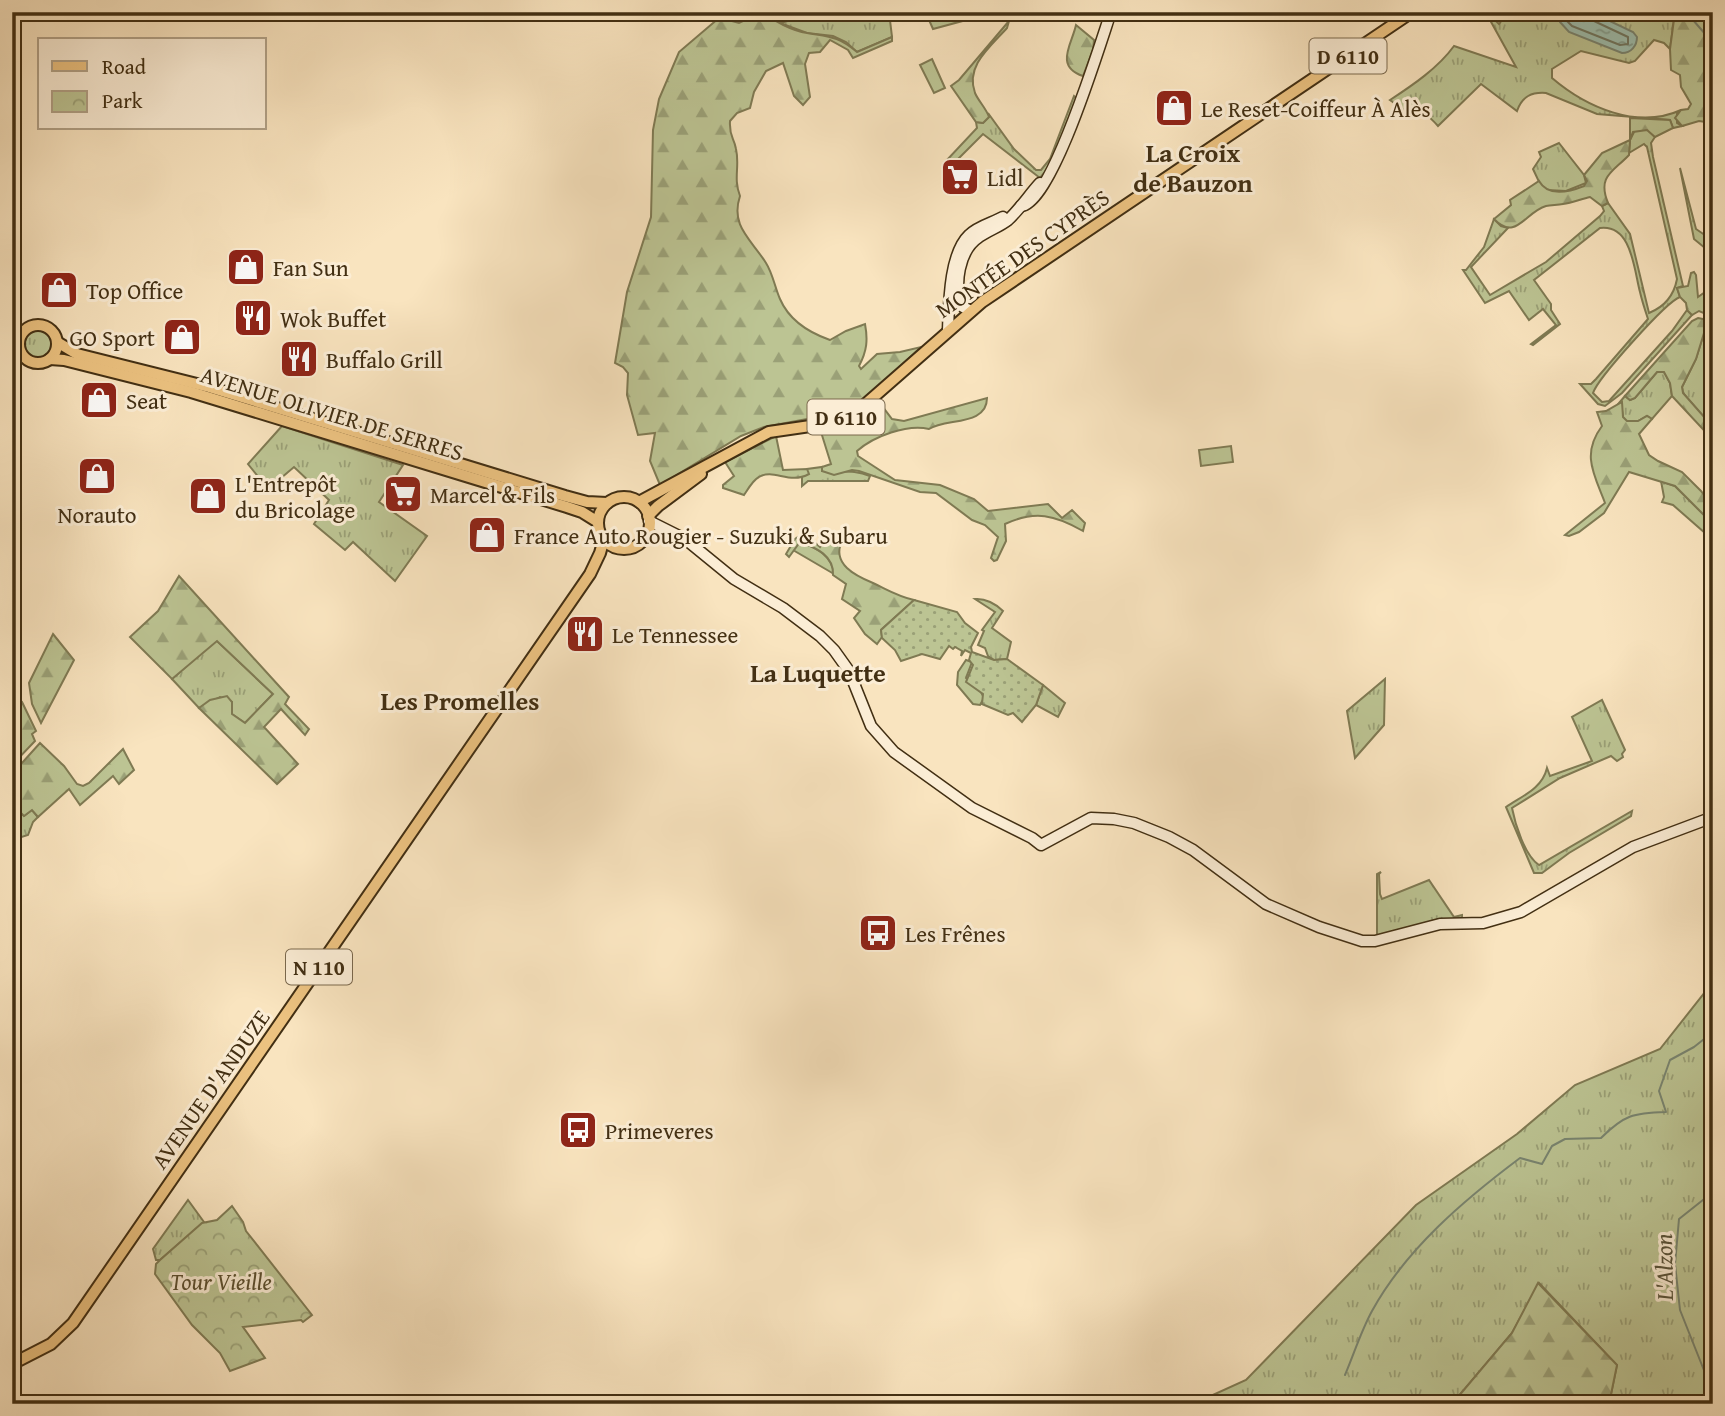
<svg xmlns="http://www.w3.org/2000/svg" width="1725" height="1416" font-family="'Gentium Book Plus',serif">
<defs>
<pattern id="grass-tufts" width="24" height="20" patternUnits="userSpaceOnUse" patternTransform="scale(1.75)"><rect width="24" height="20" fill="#bcc493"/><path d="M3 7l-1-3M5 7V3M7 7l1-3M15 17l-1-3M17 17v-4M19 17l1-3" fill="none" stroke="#9aa077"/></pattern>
<pattern id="forest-firs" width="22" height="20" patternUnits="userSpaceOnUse" patternTransform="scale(1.75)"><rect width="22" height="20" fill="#bcc493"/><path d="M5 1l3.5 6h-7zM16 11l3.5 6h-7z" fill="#9aa077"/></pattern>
<pattern id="park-crowns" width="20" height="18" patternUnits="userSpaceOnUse" patternTransform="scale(1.75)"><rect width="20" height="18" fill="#bcc493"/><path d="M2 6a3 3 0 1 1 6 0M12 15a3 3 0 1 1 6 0" fill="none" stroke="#9aa077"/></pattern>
<pattern id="garden-dots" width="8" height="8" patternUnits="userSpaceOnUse" patternTransform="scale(1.75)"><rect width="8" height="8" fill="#bcc493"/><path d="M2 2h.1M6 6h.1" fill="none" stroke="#9aa077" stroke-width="1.8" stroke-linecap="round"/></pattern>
<pattern id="water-ripples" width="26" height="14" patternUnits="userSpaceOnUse" patternTransform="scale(1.75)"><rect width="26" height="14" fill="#9ebfaf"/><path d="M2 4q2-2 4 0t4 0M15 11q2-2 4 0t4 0" fill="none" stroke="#829c8d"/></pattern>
</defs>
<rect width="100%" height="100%" fill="#f9e4bf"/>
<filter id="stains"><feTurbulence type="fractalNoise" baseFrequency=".00286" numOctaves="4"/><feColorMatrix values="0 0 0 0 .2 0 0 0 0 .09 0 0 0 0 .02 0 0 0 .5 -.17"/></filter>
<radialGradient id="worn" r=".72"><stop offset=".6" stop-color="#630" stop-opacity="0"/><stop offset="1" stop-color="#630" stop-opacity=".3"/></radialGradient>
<!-- grass -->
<g fill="url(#grass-tufts)" stroke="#7f7a53" stroke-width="2">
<polygon points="808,12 889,12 892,37 857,52 846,42 833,36 807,33 780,23 799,18"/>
<polygon points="910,12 940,12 948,19 971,16 975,12 979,12 981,16 933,29 926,13 911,15"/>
<path d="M 1508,12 L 1675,12 L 1670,49 L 1664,43 L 1654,40 L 1635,61 L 1629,63 L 1581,51 L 1552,69 L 1552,78 C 1586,107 1637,130 1681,110 L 1677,114 L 1677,123 L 1682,126 L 1673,128 L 1670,120 L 1597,114 L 1546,93 C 1532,92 1522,96 1517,111 L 1481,84 L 1438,126 C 1430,117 1420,107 1407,112 L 1390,100 C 1413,85 1438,68 1454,46 L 1516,67 L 1490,20 L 1493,18 L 1499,24 Z"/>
<path d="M 1074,96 L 1077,99 C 1067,125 1059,156 1040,178 L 983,134 L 951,166 L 946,161 L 977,128 L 976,122 L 983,123 L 989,117 L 988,113 L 1014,149 L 1036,170 L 1041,170 L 1050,159 Z"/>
<path d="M 1635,130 L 1648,130 L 1655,137 L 1651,143 L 1653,157 L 1683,286 L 1677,288 L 1680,297 C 1666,302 1598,378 1593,393 L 1602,402 L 1609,401 L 1672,331 L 1687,310 L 1692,315 L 1622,393 L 1605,406 L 1598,404 L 1580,384 L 1591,384 L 1596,379 L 1648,319 C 1645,310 1642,301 1640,292 C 1634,270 1632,224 1600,228 L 1534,280 L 1551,304 L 1551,310 L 1560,324 L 1533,345 L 1531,344 L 1556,325 L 1543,309 L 1529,320 L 1509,291 L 1485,303 L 1463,270 L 1466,270 L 1484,247 L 1494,219 L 1501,226 L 1508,228 L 1471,267 L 1490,295 L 1546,262 L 1600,216 L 1604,211 L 1602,206 L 1608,203 L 1630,234 L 1649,313 C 1664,307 1674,295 1677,279 L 1647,147 L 1644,144 L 1629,153 L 1630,140 Z"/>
<polygon points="1559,143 1584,175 1586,183 1566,191 1547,190 1540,184 1533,169 1541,157 1539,152"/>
<polygon points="1680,168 1696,229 1712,240 1713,279 1705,248 1694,239"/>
<polygon points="1708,320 1713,330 1713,415 1706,420 1683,393 1682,387 1696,359"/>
<circle cx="38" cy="343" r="15"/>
<polygon points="1657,372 1664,372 1670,383 1672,396 1652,419 1647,416 1638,421 1627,422 1623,417 1621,403 1619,403 1625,396 1630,400 1635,398"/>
<polygon points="282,426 403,465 379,502 427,536 395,581 353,542 345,550 314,524 329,500 294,467 268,489 248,464"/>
<path d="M 822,467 L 822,471 C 840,473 853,469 870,476 L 868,481 L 808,481 L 802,486 L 802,477 L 807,469 Z"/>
<polygon points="1661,481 1675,486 1713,524 1713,540 1673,505 1662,502 1664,497"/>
<path d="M 800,541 C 816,548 832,555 834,574 L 793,550 Z"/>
<path d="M 975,599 C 985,598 996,604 1003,611 L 992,628 L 1011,642 L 1007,659 L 994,660 L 988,656 L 985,648 L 978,645 L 984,631 L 982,630 L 995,612 Z"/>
<polygon points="216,640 273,694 245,723 232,714 232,702 220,697 199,708 172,679"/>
<polygon points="1385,679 1384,725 1355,758 1347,711"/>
<polygon points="1043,685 1065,703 1058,717 1036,705"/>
<path d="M 1602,700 L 1625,750 L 1622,754 L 1623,757 L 1617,761 L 1611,756 L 1560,778 L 1512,808 C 1515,824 1525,856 1539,865 L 1632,811 L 1631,816 L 1569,853 L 1542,873 L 1534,873 L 1506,807 C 1522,796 1542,789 1547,768 L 1550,776 L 1592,761 L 1572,717 Z"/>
<polygon points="12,804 24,816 32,810 38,817 33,822 28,835 12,840"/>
<polygon points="1381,872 1379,874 1380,894 1382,899 1429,880 1454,917 1462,915 1462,921 1377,937 1377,874"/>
<polygon points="1713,982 1713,1404 1609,1404 1617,1365 1539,1283 1512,1333 1452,1404 1193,1404 1246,1380 1416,1205 1517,1134 1575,1085 1660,1049"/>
<polygon points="188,1200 204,1222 160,1260 156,1260 153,1249"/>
</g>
<!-- forest -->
<g fill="url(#forest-firs)" stroke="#7f7a53" stroke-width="2">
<path d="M 726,12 L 736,12 L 728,20 L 739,23 L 762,12 C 774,21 792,31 807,33 C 830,37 838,36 857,52 L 892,37 L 892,41 L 853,58 L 848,50 L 830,40 L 820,52 L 809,53 L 805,64 L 810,97 L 803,105 L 794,96 L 783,63 L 766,71 L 754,92 L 750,108 L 737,113 L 730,121 C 729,137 734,137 736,149 C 740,166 733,178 740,196 C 730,226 751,239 766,263 C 773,274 775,288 780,299 C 789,320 810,333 830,340 L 846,331 L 865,324 C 868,340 867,351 859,366 L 861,369 L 877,354 L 900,352 L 921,347 L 866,398 L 845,412 L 764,427 L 741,436 L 660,485 L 650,461 L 655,433 L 638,435 L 627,395 L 628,373 L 623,367 L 615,363 L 627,292 L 651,217 L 653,130 L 659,99 L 679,52 Z"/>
<polygon points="1675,12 1713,12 1713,123 1699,121 1682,126 1675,118 1681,110 1688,109 1691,104 1681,87 1680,75 1671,70 1670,49"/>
<path d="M 1009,21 L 1007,28 C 990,47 965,66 975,93 C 979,102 986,108 989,117 L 983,123 L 976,122 L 951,86 L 959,80 Z"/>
<path d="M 1076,25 L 1094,40 L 1093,50 L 1083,76 C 1054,66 1072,44 1076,25 Z"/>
<path d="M 1630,118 L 1670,120 L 1673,128 L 1655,137 L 1647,130 L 1633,132 L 1630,140 L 1629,155 C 1613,172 1597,176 1608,203 L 1602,206 L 1590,197 C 1581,199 1572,203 1563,204 C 1557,205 1551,205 1546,206 C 1525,212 1516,242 1494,219 L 1511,205 L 1510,200 L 1539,181 C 1548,197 1569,192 1584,186 L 1587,181 L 1584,175 L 1602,153 L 1630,140 Z"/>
<polygon points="1694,272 1696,275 1698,297 1705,292 1713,279 1713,298 1707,303 1713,312 1711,316 1699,311 1692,315 1687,310 1686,303 1680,297 1677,288 1688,286 1691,273"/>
<polygon points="1698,318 1708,320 1696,359 1682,387 1683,393 1713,427 1713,440 1672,396 1670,383 1664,372 1657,372 1635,398 1630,400 1625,396 1692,321"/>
<path d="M 987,398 C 987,426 946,418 929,429 C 907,424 874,436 857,451 L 858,456 L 895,480 L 940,485 L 974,499 L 988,511 L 1048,504 L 1062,518 L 1072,510 L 1085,523 L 1083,531 C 1055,515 1035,510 1005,524 L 1006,541 L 997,560 L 994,561 L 991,558 L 998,537 L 985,525 L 972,520 L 936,493 L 920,492 L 859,471 L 852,470 L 834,475 L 822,471 L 822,467 L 831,464 L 821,432 C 843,426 861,416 879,402 L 892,419 L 904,421 Z"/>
<path d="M 1622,402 L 1623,417 L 1627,421 L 1638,421 L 1647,416 L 1652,419 L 1639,434 L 1649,455 L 1658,461 L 1682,472 L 1701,491 L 1713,507 L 1713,524 L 1675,486 L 1629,472 L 1604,513 L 1579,532 L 1569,536 L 1565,535 L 1605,503 C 1594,474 1581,454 1602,426 L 1597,412 L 1606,411 Z"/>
<path d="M 776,436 L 783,470 L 807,469 L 809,474 C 789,485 774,468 759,477 C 753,480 748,489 744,495 L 723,488 L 723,485 L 734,476 L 725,462 Z"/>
<path d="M 804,533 L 820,547 L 823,543 L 821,541 L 827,535 L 842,541 C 831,564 856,576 873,583 C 888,590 897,596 914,600 L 881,630 L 882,637 L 877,644 L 865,634 L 854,618 L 860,611 L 842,599 L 846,584 L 833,575 C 834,556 817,548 800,542 L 789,557 L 786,554 L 795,539 Z"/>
<polygon points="179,576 289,697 285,704 309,729 305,735 281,709 264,727 298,764 277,784 199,708 210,700 227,696 232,702 232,714 245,723 273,694 217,641 172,679 130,637 158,611"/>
<polygon points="53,634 74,660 41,723 32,704 29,683"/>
<polygon points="966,660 972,662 966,678 981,692 984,698 980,705 973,704 957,685 958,672"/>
<polygon points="12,694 22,702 36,731 32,734 35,741 12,765"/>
<polygon points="40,743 64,766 77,784 83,786 89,783 123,749 134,770 119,784 113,776 80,805 69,789 38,817 32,810 24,816 12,804 12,774"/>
<polygon points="1538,1283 1617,1365 1609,1404 1452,1404 1512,1333"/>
</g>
<!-- park -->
<polygon fill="url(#park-crowns)" stroke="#7f7a53" stroke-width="2" points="232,1206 243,1222 246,1231 312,1315 303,1322 301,1320 243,1327 265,1358 230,1371 220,1353 192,1325 155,1274 156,1264 160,1260 202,1223 217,1220"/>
<!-- garden -->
<polygon fill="url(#garden-dots)" stroke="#7f7a53" stroke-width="2" points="914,600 957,612 965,623 978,633 971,647 972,652 994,660 1007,659 1043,685 1036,705 1022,722 1013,713 1008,715 982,704 983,694 966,682 973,665 969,660 971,653 965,650 961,656 962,651 955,647 953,649 949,646 940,659 922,654 901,661 895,650 882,638 881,630"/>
<!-- pitch -->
<g fill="#bcc493" stroke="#7f7a53" stroke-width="2">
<polygon points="932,59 945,88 934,93 920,65"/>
<polygon points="1231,446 1233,462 1201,466 1199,450"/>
</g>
<!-- water -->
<path fill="url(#water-ripples)" stroke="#798571" stroke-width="2" d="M 1560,12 L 1591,12 L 1633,32 L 1637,37 C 1637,46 1631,53 1622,53 L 1569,32 L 1560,22 Z"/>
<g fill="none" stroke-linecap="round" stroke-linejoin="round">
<!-- shore -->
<polyline stroke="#707761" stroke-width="2" points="1567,12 1566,20 1572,26 1620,45 1628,44 1628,37 1594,21 1590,12"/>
<!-- stream -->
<g stroke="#798571" stroke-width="2">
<polyline points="1686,12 1713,43"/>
<polyline points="1713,1192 1679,1219 1675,1264 1680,1310 1713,1393"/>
<path d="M 1345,1375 C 1354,1354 1361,1331 1372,1311 C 1406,1249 1464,1200 1520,1158 L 1542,1164 L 1552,1146 L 1565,1139 L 1601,1138 C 1624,1115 1633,1113 1666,1112 L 1659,1091 L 1670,1060 L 1694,1047 L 1713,1032"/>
</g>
<defs>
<g id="secondary">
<path d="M 1021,206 C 1052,204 1100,44 1111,12"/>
<path d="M 971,311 L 963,307 C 953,286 959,250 979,237 C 989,230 999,227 1008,220 C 1020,209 1029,195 1040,183"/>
<path d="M 948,330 C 949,305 949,254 969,235 C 978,226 992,223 1003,217"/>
<polyline points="649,521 685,539 734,579 783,608 820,636 834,650 849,671 871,726 894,752 972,808 1032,838 1041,845 1091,818 1114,819 1134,823 1169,837 1193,850 1266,904 1319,927 1362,941 1375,941 1440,924 1483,923 1521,912 1633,847 1713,817"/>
<polyline points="644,538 657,535 671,535"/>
</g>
<g id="primary">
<circle cx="38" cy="344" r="19"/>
<polyline points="57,342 77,354 209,387 565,496 587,502 607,503"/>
<polyline points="50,359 64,360 191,392 567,507 582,512 598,522"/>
<circle cx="624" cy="523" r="26"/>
<polyline points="639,502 769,432 831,423 861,408 982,302 1412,12"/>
<polyline points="648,516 658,506 701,474"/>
<polyline points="12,1364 51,1344 73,1323 590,574 600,553 604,539"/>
</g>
</defs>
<!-- secondary casing -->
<use href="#secondary" stroke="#422f13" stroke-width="13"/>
<!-- primary casing -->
<use href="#primary" stroke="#422f13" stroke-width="14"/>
<!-- secondary -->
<use href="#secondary" stroke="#fbedd5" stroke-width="10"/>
<!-- primary -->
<use href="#primary" stroke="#ecc280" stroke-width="10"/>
</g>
<!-- icons -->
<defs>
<symbol id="shop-square" viewBox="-11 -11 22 22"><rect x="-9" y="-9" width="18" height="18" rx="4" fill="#8f2418" stroke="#fbedd5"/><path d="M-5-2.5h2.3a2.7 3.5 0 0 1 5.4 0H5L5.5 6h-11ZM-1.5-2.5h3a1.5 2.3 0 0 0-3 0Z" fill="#fff"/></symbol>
<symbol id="supermarket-square" viewBox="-11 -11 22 22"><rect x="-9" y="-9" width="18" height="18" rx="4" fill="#8f2418" stroke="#fbedd5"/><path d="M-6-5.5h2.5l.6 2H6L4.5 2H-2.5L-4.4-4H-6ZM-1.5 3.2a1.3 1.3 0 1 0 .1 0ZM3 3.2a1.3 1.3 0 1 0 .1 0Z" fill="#fff"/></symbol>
<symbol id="restaurant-square" viewBox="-11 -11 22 22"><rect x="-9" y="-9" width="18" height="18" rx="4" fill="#8f2418" stroke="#fbedd5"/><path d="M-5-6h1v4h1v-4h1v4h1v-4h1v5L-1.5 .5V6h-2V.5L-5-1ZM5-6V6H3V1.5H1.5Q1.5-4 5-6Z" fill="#fff"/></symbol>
<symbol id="bus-square" viewBox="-11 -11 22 22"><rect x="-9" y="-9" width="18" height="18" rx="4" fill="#8f2418" stroke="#fbedd5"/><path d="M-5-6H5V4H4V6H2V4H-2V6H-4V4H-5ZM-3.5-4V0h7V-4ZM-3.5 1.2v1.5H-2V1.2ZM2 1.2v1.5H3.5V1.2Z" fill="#fff"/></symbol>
</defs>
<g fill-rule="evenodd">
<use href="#shop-square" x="1152" y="86" width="44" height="44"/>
<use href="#supermarket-square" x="938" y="155" width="44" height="44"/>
<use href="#shop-square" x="224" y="245" width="44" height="44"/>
<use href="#shop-square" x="37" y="268" width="44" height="44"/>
<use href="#restaurant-square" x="231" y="296" width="44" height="44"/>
<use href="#shop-square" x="160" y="315" width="44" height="44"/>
<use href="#restaurant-square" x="277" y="337" width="44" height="44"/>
<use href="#shop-square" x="77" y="378" width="44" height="44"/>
<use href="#shop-square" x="75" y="454" width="44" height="44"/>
<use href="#supermarket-square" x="381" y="472" width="44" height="44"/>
<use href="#shop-square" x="186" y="474" width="44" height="44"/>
<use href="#shop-square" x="465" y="513" width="44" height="44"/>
<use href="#restaurant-square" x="563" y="612" width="44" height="44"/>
<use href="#bus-square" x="856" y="911" width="44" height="44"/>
<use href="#bus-square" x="556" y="1108" width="44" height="44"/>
</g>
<g text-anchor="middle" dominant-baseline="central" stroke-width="6" stroke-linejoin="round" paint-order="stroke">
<!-- shield labels -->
<g fill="#fbedd5" stroke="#7a684d" stroke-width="2">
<rect x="1309.5" y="38.5" width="77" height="35" rx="5"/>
<rect x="807.5" y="399.5" width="77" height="35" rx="5"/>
<rect x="286" y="949.5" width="66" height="35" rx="5"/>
</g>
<g font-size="21" font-weight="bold" fill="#422f13">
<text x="1348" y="56">D 6110</text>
<text x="846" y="417">D 6110</text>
<text x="319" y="967">N 110</text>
</g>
<!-- poi labels -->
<g font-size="23" fill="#422f13" stroke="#fbedd5" text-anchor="start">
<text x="1201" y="108">Le Reset-Coiffeur À Alès</text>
<text x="987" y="177">Lidl</text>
<text x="273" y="267">Fan Sun</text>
<text x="86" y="290">Top Office</text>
<text x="280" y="318">Wok Buffet</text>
<text x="155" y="337" text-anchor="end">GO Sport</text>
<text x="326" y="359">Buffalo Grill</text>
<text x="126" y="400">Seat</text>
<text x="235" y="483">L'Entrepôt<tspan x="235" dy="26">du Bricolage</tspan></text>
<text x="430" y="494">Marcel &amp; Fils</text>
<text x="97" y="514" text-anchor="middle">Norauto</text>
<text x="514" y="535">France Auto Rougier - Suzuki &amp; Subaru</text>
<text x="612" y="634">Le Tennessee</text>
<text x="905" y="933">Les Frênes</text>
<text x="605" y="1130">Primeveres</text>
</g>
<!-- street labels -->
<g font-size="23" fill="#422f13" stroke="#fbedd5">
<text transform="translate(1022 253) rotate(-35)">MONTÉE DES CYPRÈS</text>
<text transform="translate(332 413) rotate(17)">AVENUE OLIVIER DE SERRES</text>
<text transform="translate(210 1089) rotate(-55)">AVENUE D'ANDUZE</text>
</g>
<!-- park labels -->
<g font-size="23" font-style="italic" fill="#5a4d2d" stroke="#fbedd5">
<text x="221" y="1281">Tour Vieille</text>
</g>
<!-- water labels -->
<g font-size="24" font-style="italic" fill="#59533a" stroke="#fbedd5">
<text transform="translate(1664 1267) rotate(-91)">L'Alzon</text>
</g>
<!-- quarter labels -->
<g font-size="26" font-weight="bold" fill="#422f13" stroke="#fbedd5">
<text x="1193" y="152">La Croix<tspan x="1193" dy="30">de Bauzon</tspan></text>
<text x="818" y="672">La Luquette</text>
<text x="460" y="700">Les Promelles</text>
</g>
</g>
<!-- margin -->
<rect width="1725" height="1416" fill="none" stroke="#f9e4bf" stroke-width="42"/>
<rect x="14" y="14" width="1697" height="1388" fill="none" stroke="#422f13" stroke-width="3.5"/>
<rect x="21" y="21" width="1683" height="1374" fill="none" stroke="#422f13" stroke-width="2"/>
<!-- legend -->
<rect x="38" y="38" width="228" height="91" fill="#fbedd5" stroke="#b1a187" stroke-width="2"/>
<rect x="52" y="61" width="35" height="10" fill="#ecc280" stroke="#b1a187" stroke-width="2"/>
<text x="102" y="74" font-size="21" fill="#422f13">Road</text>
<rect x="52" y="91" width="35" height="21" fill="url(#park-crowns)" stroke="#b1a187" stroke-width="2"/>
<text x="102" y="108" font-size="21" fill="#422f13">Park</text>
<rect width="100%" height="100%" filter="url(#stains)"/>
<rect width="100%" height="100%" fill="url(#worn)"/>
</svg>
